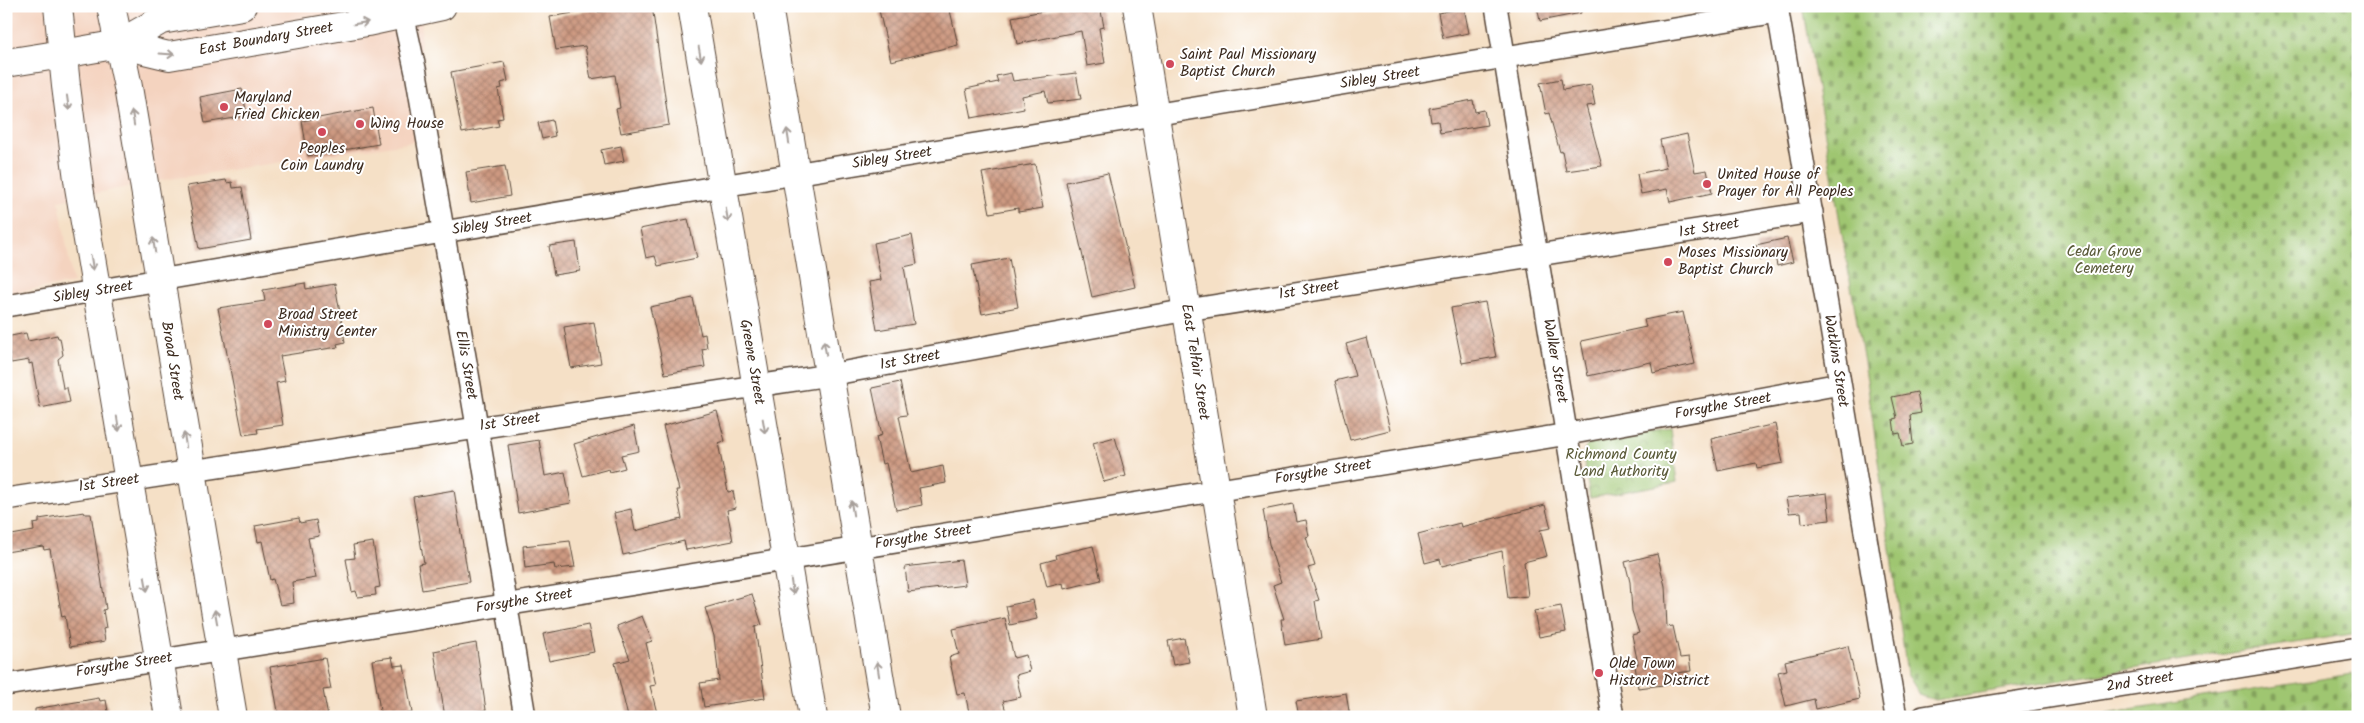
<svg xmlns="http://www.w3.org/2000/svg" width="2364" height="723" font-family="Kalam,sans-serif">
<defs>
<pattern id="cemetery-stones" width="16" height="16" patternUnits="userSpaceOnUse" patternTransform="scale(1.25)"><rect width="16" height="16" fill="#9fc671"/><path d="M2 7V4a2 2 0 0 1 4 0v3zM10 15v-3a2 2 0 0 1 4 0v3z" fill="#83a15c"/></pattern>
<pattern id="park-crowns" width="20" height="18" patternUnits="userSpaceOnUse" patternTransform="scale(1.25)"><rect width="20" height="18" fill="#9fc671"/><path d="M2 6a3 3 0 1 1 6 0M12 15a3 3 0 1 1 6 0" fill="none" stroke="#83a15c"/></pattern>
<pattern id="building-cross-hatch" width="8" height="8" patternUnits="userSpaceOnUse" patternTransform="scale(1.25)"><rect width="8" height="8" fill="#cd9981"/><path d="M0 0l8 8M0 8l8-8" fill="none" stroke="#a87d69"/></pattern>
</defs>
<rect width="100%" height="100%" fill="#fff"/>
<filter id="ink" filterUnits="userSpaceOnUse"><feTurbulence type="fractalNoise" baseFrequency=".02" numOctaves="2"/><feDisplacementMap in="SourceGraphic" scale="10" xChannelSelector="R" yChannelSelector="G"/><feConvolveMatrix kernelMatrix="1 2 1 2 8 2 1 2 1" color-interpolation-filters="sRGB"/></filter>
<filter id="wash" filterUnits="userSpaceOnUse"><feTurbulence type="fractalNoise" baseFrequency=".0096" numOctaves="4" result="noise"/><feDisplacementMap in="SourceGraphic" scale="20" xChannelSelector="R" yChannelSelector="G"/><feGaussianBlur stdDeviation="1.12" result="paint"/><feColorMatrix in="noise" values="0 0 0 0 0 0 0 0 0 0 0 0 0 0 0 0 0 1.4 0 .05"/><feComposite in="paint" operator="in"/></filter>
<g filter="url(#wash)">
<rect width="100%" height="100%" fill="#f5e0c6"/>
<!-- built -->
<polygon fill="#f4d3bf" points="6,6 423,6 414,142 157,181 59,201 73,283 6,294"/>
<!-- cemetery -->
<g fill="url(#cemetery-stones)" stroke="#6d7848">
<polygon points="1803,6 2358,6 2358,633 1936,700 1921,696 1907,674 1867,380"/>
<polygon points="2358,673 2358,717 2087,717"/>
</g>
<!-- park -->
<path fill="url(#park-crowns)" stroke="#6d7848" d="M 1670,429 L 1677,482 L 1590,498 L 1583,456 C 1584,450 1586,446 1591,443 C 1605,434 1652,432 1670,429 Z"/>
<g id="blocks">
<!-- building -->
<g fill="url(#building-cross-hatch)">
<polygon points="632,6 652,6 669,125 621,133 616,109 620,108 615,75 591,79 585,46 556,50 550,17 597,9 598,12"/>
<polygon points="878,6 949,6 958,45 891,61"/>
<polygon points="1069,6 1100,6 1104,27 1099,28 1105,63 1087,66 1081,31 1017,44 1012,17"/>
<polygon points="1537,6 1580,6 1581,13 1540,21"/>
<polygon points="1464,8 1469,33 1443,38 1438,13"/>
<polygon points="504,62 508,81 501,83 502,88 498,89 503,118 497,119 499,126 462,133 451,72"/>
<polygon points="1011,73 1013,81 1076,73 1081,99 1048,103 1045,91 1022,96 1024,108 972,118 966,89 998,82 996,76"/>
<polygon points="1561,79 1563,90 1591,85 1595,105 1586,106 1602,166 1566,171 1562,151 1560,152 1549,113 1546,114 1540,83"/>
<polygon points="242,89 247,116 205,123 200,97"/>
<polygon points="1473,100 1475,112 1484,110 1487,125 1440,133 1438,121 1431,122 1429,108"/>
<polygon points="373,108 379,144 308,156 302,121"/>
<polygon points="552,120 555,136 542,139 538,123"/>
<polygon points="1687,134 1695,172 1707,170 1712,193 1670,202 1667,189 1641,194 1637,174 1666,168 1660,140"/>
<polygon points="621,146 624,161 604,165 601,150"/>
<polygon points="1035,164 1043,208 1018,212 1018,208 990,213 982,173"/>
<polygon points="505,166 510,196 471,203 466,172"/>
<polygon points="1108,173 1135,287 1092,297 1066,182"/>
<polygon points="226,180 227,183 232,182 233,188 242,187 251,240 199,249 187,186"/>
<polygon points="688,219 697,258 658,266 655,256 646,258 640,229"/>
<polygon points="912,235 917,264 904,267 914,324 877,330 869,282 881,280 874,243"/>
<polygon points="1787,238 1793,262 1777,266 1775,256 1760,260 1756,245"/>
<polygon points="576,242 580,271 554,275 549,246"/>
<polygon points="1009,258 1018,307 982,314 972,265"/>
<polygon points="305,283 306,289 335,284 345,342 337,344 338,347 280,356 285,381 276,383 283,425 257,429 258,433 243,435 218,308 265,301 263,290"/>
<polygon points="693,298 701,335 705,334 707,348 702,349 705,367 665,374 650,307"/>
<polygon points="1485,302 1496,357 1462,363 1451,308"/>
<polygon points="1683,312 1695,364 1653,373 1651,362 1588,376 1581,341 1646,327 1644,320"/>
<polygon points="594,322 601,363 571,368 564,327"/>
<polygon points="26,333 28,341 57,335 58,338 60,338 63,355 58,359 63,388 67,388 70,402 40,408 32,363 29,364 29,360 11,363 6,337"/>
<polygon points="1367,338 1390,430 1350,440 1335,381 1355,376 1346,344"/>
<polygon points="900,382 907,415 899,416 911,473 943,466 946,483 919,488 922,505 896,510 886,463 882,464 876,437 882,435 872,388"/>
<polygon points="1917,392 1921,413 1910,415 1913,444 1903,446 1900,433 1895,434 1893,419 1897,418 1892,397"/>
<polygon points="717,411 725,441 718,443 728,492 733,491 736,508 727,510 733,541 686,550 684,541 623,555 614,513 631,509 635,531 682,519 676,490 679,490 663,426"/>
<polygon points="1775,424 1783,463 1757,468 1756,463 1718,471 1711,439"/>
<polygon points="634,426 639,451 621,455 625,468 610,472 609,469 583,476 574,444"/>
<polygon points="1115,437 1126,476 1104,482 1093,443"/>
<polygon points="539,440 545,476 565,472 571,503 518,513 508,445"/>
<polygon points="454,490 469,582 422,590 418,564 424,563 413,497"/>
<polygon points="1827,493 1830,520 1802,523 1801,512 1789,513 1786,498"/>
<polygon points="1293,504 1296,522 1306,520 1309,536 1306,537 1315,566 1308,568 1319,600 1315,601 1321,639 1285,645 1281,619 1284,619 1273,585 1281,582 1269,544 1263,510"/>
<polygon points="1545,505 1551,528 1540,530 1547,556 1524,562 1528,596 1508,598 1502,551 1442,566 1440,559 1425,563 1418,534 1460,523 1461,527"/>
<polygon points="84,512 85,514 91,514 95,539 106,609 103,610 106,628 103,629 105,641 70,647 65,616 62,617 50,549 44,550 43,546 6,552 6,536 34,531 33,524 39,523 39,519"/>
<polygon points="299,518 300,523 316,520 319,536 308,538 316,578 292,582 294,603 280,605 273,579 270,580 262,541 258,542 255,526"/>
<polygon points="570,541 575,567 555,569 554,564 525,568 523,546"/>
<polygon points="373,542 380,587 375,588 376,595 358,597 356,591 352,592 346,559 355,558 353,545"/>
<polygon points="1093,546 1101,580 1064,589 1063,583 1047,587 1041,563 1056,559 1055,555"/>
<polygon points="1657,554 1665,586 1667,627 1673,626 1680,658 1689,657 1691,671 1671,674 1672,684 1638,688 1635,665 1638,664 1632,635 1639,633 1632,611 1630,582 1625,562"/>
<polygon points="961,560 965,585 908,592 905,567"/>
<polygon points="752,594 762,625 755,627 765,698 704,707 700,683 719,680 714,636 705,608"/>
<polygon points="1033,600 1037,619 1010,625 1006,606"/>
<polygon points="1561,606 1566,632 1539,637 1534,611"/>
<polygon points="642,616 652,641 646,643 656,685 650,686 657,713 641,717 628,717 615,663 630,659 617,626"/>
<polygon points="1005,618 1014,658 1026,655 1030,671 1016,675 1021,697 1003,701 1006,712 970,717 965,693 957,694 949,657 959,654 953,629"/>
<polygon points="588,625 594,652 549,661 543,634"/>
<polygon points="1184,638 1189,662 1173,665 1168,641"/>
<polygon points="476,643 486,710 445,717 434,651"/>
<polygon points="1848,646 1860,699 1816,709 1814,699 1786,706 1778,672 1787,670 1785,661"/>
<polygon points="392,657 394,666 404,665 412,713 381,717 372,660"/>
<polygon points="325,658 331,689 323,690 328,717 279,717 270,667"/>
<polygon points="1346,693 1350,717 1299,717 1296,701"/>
<polygon points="99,698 100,701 106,700 109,717 35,717 35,709"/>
</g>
</g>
</g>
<g filter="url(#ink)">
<use href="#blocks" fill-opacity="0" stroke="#574537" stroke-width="1"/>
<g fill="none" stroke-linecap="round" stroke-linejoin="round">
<defs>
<g id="street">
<polyline points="1496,6 1613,717"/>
<polyline points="1777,6 1896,717"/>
<polyline points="403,14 416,73 477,426 525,717"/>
<polyline points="6,306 443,232 1778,12"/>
<polyline points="6,499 829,375 1187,310 1812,212"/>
<polyline points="6,685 1568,434 1840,384"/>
<polyline points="1923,717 2358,648"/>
</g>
<g id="secondary">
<polyline points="1137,6 1253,717"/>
<polyline points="6,63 63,54"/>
</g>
<g id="primary">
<polyline points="58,6 66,86 79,187 169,717"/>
<polyline points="111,6 128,87 233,717"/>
<polyline points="692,6 813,717"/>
<polyline points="768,6 886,717"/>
<polyline points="119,44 169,56 367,22 442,6"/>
<polyline points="63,54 119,44 161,20 242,6"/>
</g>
</defs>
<!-- street casing -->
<use href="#street" stroke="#574537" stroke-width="24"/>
<!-- secondary casing -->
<use href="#secondary" stroke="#574537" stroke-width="30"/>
<!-- primary casing -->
<use href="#primary" stroke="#574537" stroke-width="30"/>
<!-- street -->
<use href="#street" stroke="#fff" stroke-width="21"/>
<!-- secondary -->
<use href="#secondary" stroke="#fff" stroke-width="28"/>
<!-- primary -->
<use href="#primary" stroke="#fff" stroke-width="28"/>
</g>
<!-- one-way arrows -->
<defs><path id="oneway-shaft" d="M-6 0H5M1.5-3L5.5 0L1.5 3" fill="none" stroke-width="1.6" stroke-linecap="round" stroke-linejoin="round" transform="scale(1.25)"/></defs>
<g stroke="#a79f9a">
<use href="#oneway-shaft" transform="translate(361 23) rotate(-10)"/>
<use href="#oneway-shaft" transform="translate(167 54) rotate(4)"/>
<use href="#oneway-shaft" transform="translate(700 54) rotate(80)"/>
<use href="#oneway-shaft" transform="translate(68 103) rotate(82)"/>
<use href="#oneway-shaft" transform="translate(133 118) rotate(-99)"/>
<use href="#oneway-shaft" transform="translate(788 136) rotate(-99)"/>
<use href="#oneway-shaft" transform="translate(727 215) rotate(80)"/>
<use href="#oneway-shaft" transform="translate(154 245) rotate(-99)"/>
<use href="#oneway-shaft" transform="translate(92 263) rotate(81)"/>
<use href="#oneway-shaft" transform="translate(825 348) rotate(-100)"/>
<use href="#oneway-shaft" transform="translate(118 424) rotate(81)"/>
<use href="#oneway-shaft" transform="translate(764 426) rotate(80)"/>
<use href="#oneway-shaft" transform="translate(185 440) rotate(-99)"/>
<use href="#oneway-shaft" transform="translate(852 508) rotate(-99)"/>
<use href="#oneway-shaft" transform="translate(146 584) rotate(80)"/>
<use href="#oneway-shaft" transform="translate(792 587) rotate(81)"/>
<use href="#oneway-shaft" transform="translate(216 617) rotate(-100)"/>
<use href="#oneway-shaft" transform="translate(878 669) rotate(-99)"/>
</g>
</g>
<!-- markers -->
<g fill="#d1495b" stroke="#fff" stroke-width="2">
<circle cx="1170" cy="64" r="5"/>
<circle cx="224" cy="107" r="5"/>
<circle cx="360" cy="124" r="5"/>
<circle cx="322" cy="132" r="5"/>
<circle cx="1707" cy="184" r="5"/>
<circle cx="1668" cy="262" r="5"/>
<circle cx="268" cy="324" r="5"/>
<circle cx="1599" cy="673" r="5"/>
</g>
<g text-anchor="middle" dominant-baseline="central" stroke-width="4" stroke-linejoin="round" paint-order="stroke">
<!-- street labels -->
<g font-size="15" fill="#3b2a1e" stroke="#fff">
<text transform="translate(266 39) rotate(-10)">East Boundary Street</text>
<text transform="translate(1380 78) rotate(-9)">Sibley Street</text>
<text transform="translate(892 158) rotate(-9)">Sibley Street</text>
<text transform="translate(492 224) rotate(-9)">Sibley Street</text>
<text transform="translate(1709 228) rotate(-9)">1st Street</text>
<text transform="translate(1309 290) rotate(-9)">1st Street</text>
<text transform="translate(93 292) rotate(-9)">Sibley Street</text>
<text transform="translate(910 360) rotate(-10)">1st Street</text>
<text transform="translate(172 361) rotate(81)">Broad Street</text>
<text transform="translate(1555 361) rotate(80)">Walker Street</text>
<text transform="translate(1836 361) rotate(81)">Watkins Street</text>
<text transform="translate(752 362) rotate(80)">Greene Street</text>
<text transform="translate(1195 362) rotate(81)">East Telfair Street</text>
<text transform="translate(466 365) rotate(80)">Ellis Street</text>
<text transform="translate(1723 406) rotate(-10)">Forsythe Street</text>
<text transform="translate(510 422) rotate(-8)">1st Street</text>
<text transform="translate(1323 472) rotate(-9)">Forsythe Street</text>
<text transform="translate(109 483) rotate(-8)">1st Street</text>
<text transform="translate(923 537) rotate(-9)">Forsythe Street</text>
<text transform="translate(524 601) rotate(-9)">Forsythe Street</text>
<text transform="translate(124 665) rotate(-9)">Forsythe Street</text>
<text transform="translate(2140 682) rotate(-9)">2nd Street</text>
</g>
<!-- poi labels -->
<g font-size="15" fill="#3b2a1e" stroke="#fff" text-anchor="start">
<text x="1180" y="55">Saint Paul Missionary<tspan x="1180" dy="17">Baptist Church</tspan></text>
<text x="234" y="98">Maryland<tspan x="234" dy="17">Fried Chicken</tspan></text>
<text x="370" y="124">Wing House</text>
<text x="322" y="149" text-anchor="middle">Peoples<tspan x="322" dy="17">Coin Laundry</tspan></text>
<text x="1717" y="175">United House of<tspan x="1717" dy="17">Prayer for All Peoples</tspan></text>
<text x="1678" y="253">Moses Missionary<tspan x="1678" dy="17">Baptist Church</tspan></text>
<text x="278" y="315">Broad Street<tspan x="278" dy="17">Ministry Center</tspan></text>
<text x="1609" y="664">Olde Town<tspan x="1609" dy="17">Historic District</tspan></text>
</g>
<!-- park labels -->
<g font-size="15" fill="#595937" stroke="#fff">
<text x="2104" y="252">Cedar Grove<tspan x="2104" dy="17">Cemetery</tspan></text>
<text x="1621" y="455">Richmond County<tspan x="1621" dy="17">Land Authority</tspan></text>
</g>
</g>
<!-- margin -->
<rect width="2364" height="723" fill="none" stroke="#fff" stroke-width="25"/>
</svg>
